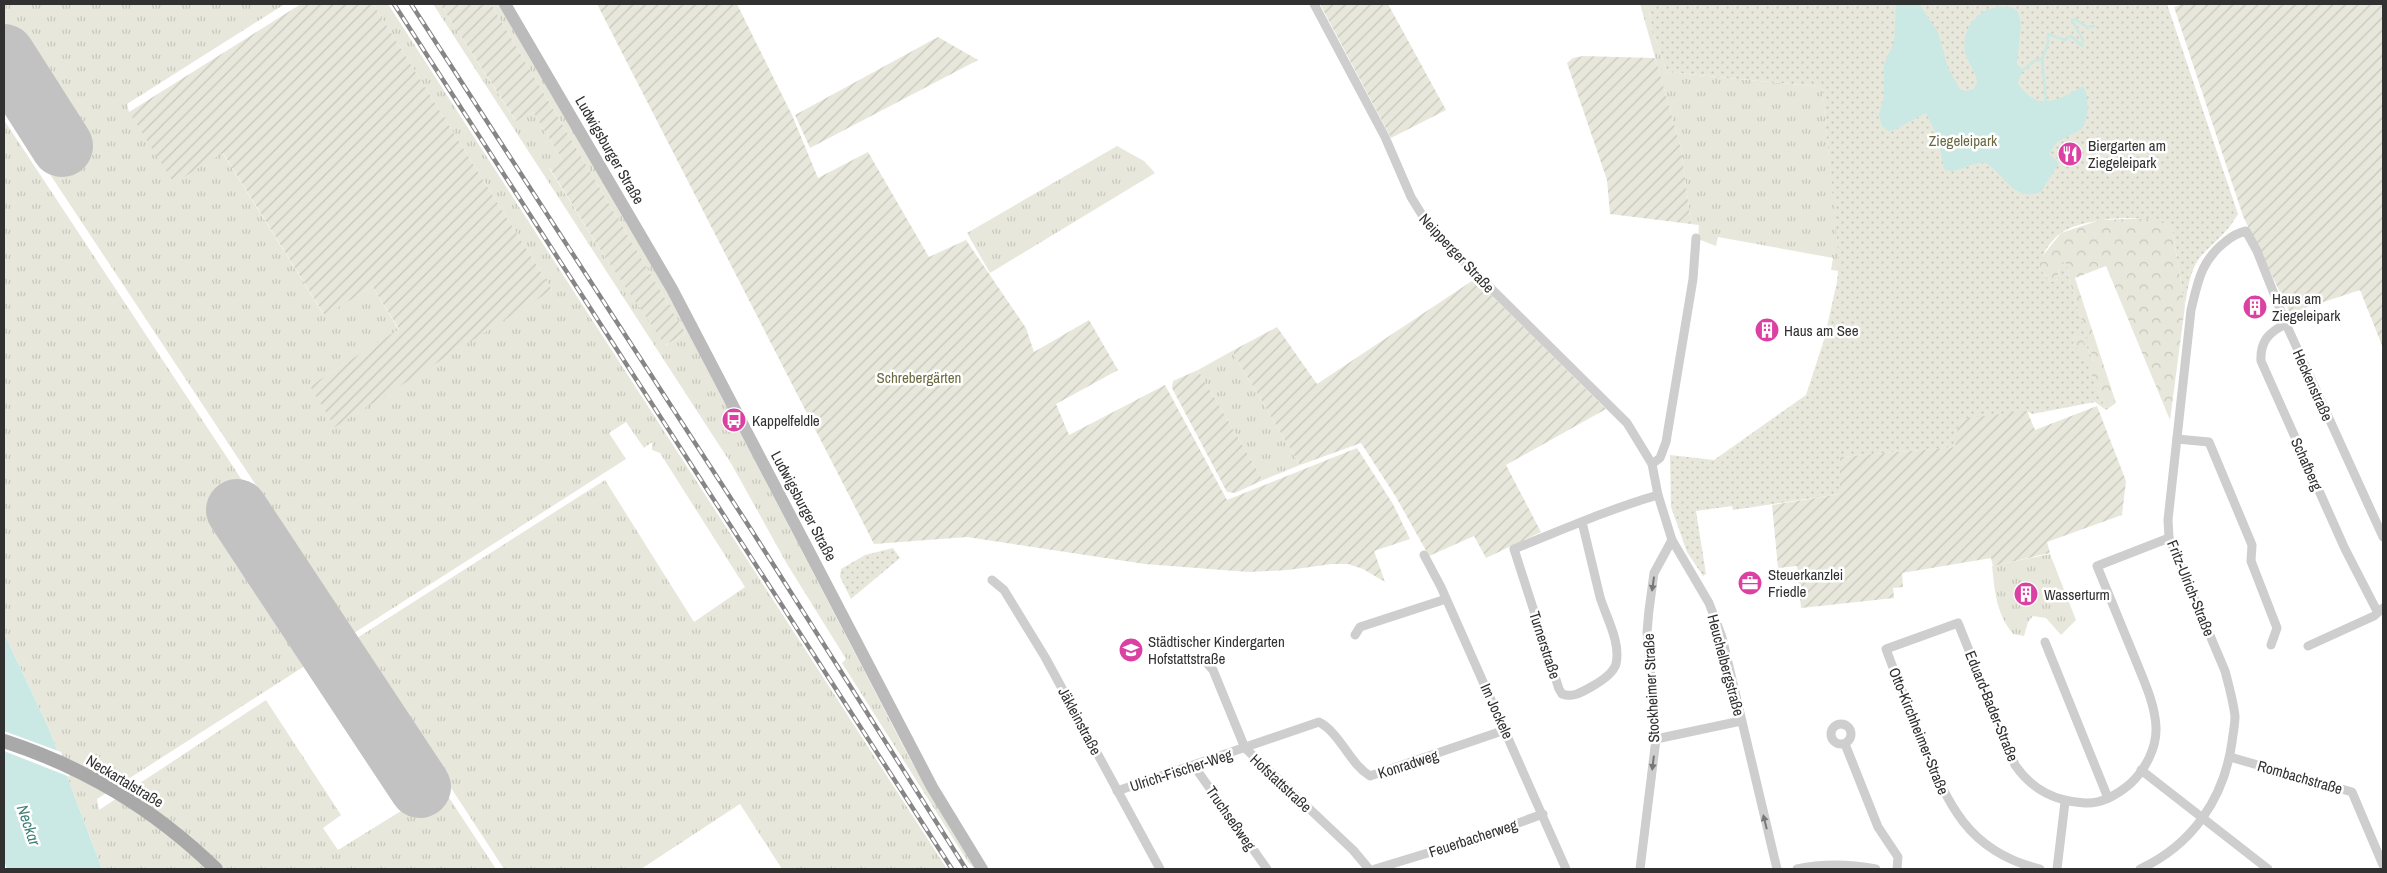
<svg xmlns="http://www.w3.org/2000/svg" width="2387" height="873" font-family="'Archivo Narrow',sans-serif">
<defs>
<pattern id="grass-tufts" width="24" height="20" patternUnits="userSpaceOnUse" patternTransform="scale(1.25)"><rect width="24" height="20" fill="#e8e7db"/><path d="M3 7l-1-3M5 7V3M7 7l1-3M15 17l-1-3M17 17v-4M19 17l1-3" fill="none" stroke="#c7c7bc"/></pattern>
<pattern id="forest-crowns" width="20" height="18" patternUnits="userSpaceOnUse" patternTransform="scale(1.25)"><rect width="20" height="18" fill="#e8e7db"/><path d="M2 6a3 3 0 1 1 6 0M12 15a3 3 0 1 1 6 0" fill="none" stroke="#c7c7bc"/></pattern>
<pattern id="park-dots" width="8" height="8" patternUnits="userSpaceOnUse" patternTransform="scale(1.25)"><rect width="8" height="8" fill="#e8e7db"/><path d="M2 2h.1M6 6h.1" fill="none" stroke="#c7c7bc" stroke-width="1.8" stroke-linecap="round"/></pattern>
<pattern id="garden-furrows" width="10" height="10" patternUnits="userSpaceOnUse" patternTransform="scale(1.25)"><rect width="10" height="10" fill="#e8e7db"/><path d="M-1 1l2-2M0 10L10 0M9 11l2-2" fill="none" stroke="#c7c7bc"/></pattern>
</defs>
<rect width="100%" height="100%" fill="#fff"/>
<!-- grass -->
<g fill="url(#grass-tufts)">
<polygon points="4,4 285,4 127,104 129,112 222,152 324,315 372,286 399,330 310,386 552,290 373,4 388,4 947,869 782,869 740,804 641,869 504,869 357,644 357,638 605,480 694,622 745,587 660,453 652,450 652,442 644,448 626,422 609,433 626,459 354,633 4,105"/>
<polygon points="433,4 440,4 515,120 533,112 562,159 549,168 605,257 666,345 686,334 491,4 500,4 655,269 910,759 975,869 968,862 842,663 846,659 787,564 732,465"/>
<polygon points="1640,4 1648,4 1651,26 1667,72 1822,87 1838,245 1860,4 1839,271 1831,270 1833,258 1718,237 1716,246 1698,239 1699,225 1691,224 1681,149"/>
<polygon points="4,120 347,639 97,799 99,810 266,700 341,815 323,828 338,850 409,806 320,665 344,648 351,649 496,869 102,869 50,731 4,633"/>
<polygon points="1117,146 1144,161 1155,173 990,273 967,233"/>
<polygon points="1232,351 1300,465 1263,480 1198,370"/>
<path d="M 2050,554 L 2076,620 L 2061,635 L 2046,618 L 2033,616 L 2028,622 L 2024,636 L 2013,634 C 1996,613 1995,592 1992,566 Z"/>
</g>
<!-- forest -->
<polygon fill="url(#forest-crowns)" points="2151,218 2166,222 2172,228 2185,306 2170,420 2106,266 2075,278 2116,403 2106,410 2086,362 2072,340 2075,336 2081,336 2095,363 2069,280 2067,264 2059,267 2058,279 2051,282 2039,268 2040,259 2061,233 2100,220"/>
<!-- park -->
<g fill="url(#park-dots)">
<path d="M 1648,4 L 2167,4 L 2238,214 C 2228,232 2216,240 2202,255 C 2191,266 2187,291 2185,306 L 2172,228 C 2153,211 2082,218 2061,233 C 2051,240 2040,256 2039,268 L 2051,282 L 2058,279 L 2059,267 L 2063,262 L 2067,264 L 2069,280 L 2096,365 L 2081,336 L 2075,336 L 2072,340 L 2086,361 L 2106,410 L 2095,402 L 2032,414 L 2027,411 L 1956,447 L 1841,457 L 1840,494 L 1733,510 L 1732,506 L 1696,511 L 1706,574 L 1703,576 L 1687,552 L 1671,507 L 1670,455 L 1714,460 L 1806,395 L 1824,340 L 1837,282 L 1839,260 L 1822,87 L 1667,72 L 1651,26 Z"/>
<polygon points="893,548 900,558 851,599 840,577 841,569 865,555"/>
</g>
<!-- garden -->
<g fill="url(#garden-furrows)">
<polygon points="301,4 373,4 552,290 335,427 310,386 399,329 372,286 325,316 223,153 174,183 129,112"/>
<polygon points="440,4 491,4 686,334 665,345 605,257 549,167 562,159 533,112 516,121"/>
<polygon points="597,4 737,4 792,115 818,178 868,152 929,257 966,240 1026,328 1034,352 1089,320 1118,370 1056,404 1069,435 1165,385 1227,500 1357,448 1393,504 1410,539 1374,551 1385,582 1363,569 1348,564 1332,564 1288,570 1249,572 1145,564 967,537 874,544"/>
<polygon points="1320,4 1388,4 1446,110 1391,138"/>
<polygon points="2183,4 2383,4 2383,348 2360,290 2290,313 2243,216 2174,7"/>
<polygon points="938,37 978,60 810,148 795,115"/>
<polygon points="1583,56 1654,58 1656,60 1681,149 1691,224 1610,214 1607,180 1567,63 1573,58"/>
<polygon points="1475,279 1606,409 1506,465 1541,532 1486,558 1474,536 1429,556 1396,497 1361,443 1300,465 1232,351 1277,327 1317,384"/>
<polygon points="1198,370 1263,480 1235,493 1227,492 1172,388 1173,381"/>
<polygon points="2097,406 2126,481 2122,515 2047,542 2050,553 1993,566 1991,558 1902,573 1903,587 1893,588 1894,598 1801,608 1797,566 1778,568 1772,505 1840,494 1840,457 1955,447 1959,419 2027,411 2035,430"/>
</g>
<!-- water -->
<g fill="#cbe9e4">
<path d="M 1896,4 L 1919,4 L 1938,32 L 1948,68 L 1960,89 C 1969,93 1976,90 1977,80 C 1975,70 1967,62 1965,52 C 1960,23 1987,0 2014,8 L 2018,12 L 2021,24 L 2017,64 L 2023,70 L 2018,83 C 2037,113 2059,100 2083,86 C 2090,98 2089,117 2082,129 L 2057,142 L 2049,154 L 2059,163 L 2041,192 C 2013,202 2006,176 1986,163 C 1970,161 1958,176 1944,169 L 1938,138 L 1926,113 L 1894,130 L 1888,131 L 1882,126 L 1879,115 L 1884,96 L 1884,64 L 1894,42 Z"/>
<polygon points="4,633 50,731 102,869 7,869 4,861"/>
</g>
<!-- pier -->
<polygon fill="#fff" points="4,731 61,752 70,777 4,751"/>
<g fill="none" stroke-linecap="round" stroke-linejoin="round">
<!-- stream -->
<g stroke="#cbe9e4" stroke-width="2.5">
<polyline points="2042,59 2046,102"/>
<polyline points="2023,70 2034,61 2042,59 2048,43 2048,34 2065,40 2071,36 2082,46 2083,40 2072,20 2075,19 2087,27 2094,26"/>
</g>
<!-- runway -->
<g stroke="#c2c2c2" stroke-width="62">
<polyline points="4,55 62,146"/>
<polyline points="237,510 420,787"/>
</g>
<!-- street -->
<g stroke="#cecece" stroke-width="9">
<polyline points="1314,4 1385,137 1411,197 1430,228 1627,423 1652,464 1658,495 1672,540 1709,603 1722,637 1777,869"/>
<path d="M 2286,324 C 2269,332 2260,341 2261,361 L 2345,549 L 2377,611"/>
<polyline points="2177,439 2209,442 2252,545 2251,561 2277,628 2271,645"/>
<polyline points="1652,464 1660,458 1666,442 1693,279 1696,238"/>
<path d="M 1582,522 C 1588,547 1594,572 1600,597 C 1606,617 1621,642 1616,664 C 1613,674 1600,682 1591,687 C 1582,692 1573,698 1562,694 L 1559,689 L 1514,549 C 1562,530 1609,509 1658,495"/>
<polyline points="1424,555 1441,587 1566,869"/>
<polyline points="992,580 1004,590 1045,657 1160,869"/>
<polyline points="1355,635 1360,627 1446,599"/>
<polyline points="2045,642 2108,798"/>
<polyline points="2308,646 2374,616 2383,608"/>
<polyline points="1198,660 1206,662 1213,670 1245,748 1353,850 1369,869"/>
<circle cx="1841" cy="734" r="10"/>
<polyline points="1656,739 1741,721"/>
<polyline points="1845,744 1878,827 1898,857 1897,869"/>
<polyline points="2230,757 2352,792 2383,865"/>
<polyline points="1194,766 1267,869"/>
<polyline points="2141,770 2268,869"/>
<path d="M 1117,791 L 1319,722 C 1341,734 1349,763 1370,776 L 1505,730"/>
<polyline points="1375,869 1477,838 1543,814"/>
<polyline points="1640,869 1656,739 1647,632 1649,610 1654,573 1672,540"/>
<path d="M 1797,869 C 1825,863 1849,864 1876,869"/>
<path d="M 2040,869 C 1966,851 1947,802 1921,738 C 1909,708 1897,679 1886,649 L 1958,623 L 2015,765 C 2032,790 2055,801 2085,803 C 2101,804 2118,794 2130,784 C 2145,770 2157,748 2156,727 C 2155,704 2144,681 2136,661 C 2123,629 2110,598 2097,566 L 2169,538"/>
<polyline points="2057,869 2065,802"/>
<path d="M 2140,869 C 2192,845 2224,799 2232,742 C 2233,734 2235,724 2235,716 C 2233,700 2229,686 2225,671 L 2169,538 L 2168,520 L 2191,310 C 2198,281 2201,261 2225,242 C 2232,236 2237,233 2246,231 L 2257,251 L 2286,324 L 2383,537"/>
</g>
<!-- secondary -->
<polyline stroke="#bbb" stroke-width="12" points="505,4 672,289 932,787 982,869"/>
<!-- primary -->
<path stroke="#a9a9a9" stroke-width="14" d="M 4,741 C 86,768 154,809 216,869"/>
<defs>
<g id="rail">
<polyline points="394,4 952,869"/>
<polyline points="411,4 752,531 966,869"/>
</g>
</defs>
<!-- rail casing -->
<use href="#rail" stroke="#868686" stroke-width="4.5"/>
<!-- rail -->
<use href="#rail" stroke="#fff" stroke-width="2.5" stroke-dasharray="8" stroke-linecap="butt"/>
</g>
<!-- one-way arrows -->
<defs><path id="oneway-solid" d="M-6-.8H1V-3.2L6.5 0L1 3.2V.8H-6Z" transform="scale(1.25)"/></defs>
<g fill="#787878">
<use href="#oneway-solid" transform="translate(1653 584) rotate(98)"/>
<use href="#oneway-solid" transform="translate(1653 763) rotate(97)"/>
<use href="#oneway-solid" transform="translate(1765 822) rotate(-104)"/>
</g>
<!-- icons -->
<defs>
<symbol id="restaurant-disc" viewBox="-11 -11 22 22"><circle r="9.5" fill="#db41a3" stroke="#fff"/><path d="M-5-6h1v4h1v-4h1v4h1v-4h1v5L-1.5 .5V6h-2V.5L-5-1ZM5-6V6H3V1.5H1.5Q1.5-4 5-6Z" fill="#fff"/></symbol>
<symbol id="building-disc" viewBox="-11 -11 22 22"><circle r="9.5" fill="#db41a3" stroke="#fff"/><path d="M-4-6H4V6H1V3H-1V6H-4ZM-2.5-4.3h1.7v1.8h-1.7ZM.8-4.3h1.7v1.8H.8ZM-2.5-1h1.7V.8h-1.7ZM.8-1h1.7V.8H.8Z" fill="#fff"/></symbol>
<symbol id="bus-disc" viewBox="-11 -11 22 22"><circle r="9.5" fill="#db41a3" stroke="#fff"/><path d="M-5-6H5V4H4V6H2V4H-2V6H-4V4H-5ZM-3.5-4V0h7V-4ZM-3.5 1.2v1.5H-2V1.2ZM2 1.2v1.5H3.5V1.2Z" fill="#fff"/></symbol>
<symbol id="office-disc" viewBox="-11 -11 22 22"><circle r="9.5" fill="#db41a3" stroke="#fff"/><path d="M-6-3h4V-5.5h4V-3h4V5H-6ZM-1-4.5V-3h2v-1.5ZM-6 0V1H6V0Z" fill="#fff"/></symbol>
<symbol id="school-disc" viewBox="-11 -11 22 22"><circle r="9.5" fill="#db41a3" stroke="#fff"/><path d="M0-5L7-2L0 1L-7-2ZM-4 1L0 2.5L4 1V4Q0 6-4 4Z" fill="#fff"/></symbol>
</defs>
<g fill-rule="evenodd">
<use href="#restaurant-disc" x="2056" y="140" width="28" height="28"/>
<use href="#building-disc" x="2241" y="293" width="28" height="28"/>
<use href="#building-disc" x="1753" y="316" width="28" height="28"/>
<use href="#bus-disc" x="720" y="406" width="28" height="28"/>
<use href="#office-disc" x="1736" y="569" width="28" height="28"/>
<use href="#building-disc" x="2012" y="580" width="28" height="28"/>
<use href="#school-disc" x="1117" y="636" width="28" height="28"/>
</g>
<g text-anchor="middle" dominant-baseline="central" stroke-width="5" stroke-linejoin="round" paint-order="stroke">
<!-- park labels -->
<g font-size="15" fill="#6b6941" stroke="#fff">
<text x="1963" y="140">Ziegeleipark</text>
<text x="919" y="377">Schrebergärten</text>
</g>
<!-- poi labels -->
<g font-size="15" fill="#313131" stroke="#fff" text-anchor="start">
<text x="2088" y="145">Biergarten am<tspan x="2088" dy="17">Ziegeleipark</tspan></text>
<text x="2272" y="298">Haus am<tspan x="2272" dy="17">Ziegeleipark</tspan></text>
<text x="1784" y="330">Haus am See</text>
<text x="752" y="420">Kappelfeldle</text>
<text x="1768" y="574">Steuerkanzlei<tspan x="1768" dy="17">Friedle</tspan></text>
<text x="2044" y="594">Wasserturm</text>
<text x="1148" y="641">Städtischer Kindergarten<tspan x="1148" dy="17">Hofstattstraße</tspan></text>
</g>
<!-- street labels -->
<g font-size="15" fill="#313131" stroke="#fff">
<text transform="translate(610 150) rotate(60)">Ludwigsburger Straße</text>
<text transform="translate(1457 253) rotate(47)">Neipperger Straße</text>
<text transform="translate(2313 385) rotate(66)">Heckenstraße</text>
<text transform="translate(2307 464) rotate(66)">Schafberg</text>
<text transform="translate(804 506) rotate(62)">Ludwigsburger Straße</text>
<text transform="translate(2191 588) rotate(68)">Fritz-Ulrich-Straße</text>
<text transform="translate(1545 645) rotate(72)">Turnerstraße</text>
<text transform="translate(1726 665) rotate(75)">Heuchelbergstraße</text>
<text transform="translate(1651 688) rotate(-93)">Stockheimer Straße</text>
<text transform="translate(1992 706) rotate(68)">Eduard-Bader-Straße</text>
<text transform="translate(1497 711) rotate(66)">Im Jockele</text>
<text transform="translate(1080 721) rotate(62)">Jäkleinstraße</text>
<text transform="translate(1919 731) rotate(68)">Otto-Kirchheimer-Straße</text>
<text transform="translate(1408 764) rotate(-18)">Konradweg</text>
<text transform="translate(1181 770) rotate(-18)">Ulrich-Fischer-Weg</text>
<text transform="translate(2300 777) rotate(16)">Rombachstraße</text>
<text transform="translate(125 781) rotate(31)">Neckartalstraße</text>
<text transform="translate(1281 783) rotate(43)">Hofstattstraße</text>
<text transform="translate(1231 818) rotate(55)">Truchseßweg</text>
<text transform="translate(1473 838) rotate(-18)">Feuerbacherweg</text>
</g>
<!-- water labels -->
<g font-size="16" font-style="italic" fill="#3e8277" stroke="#fff">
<text transform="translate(29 825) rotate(71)">Neckar</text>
</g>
</g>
<!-- border -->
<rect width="2387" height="873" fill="none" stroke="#313131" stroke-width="10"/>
</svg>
